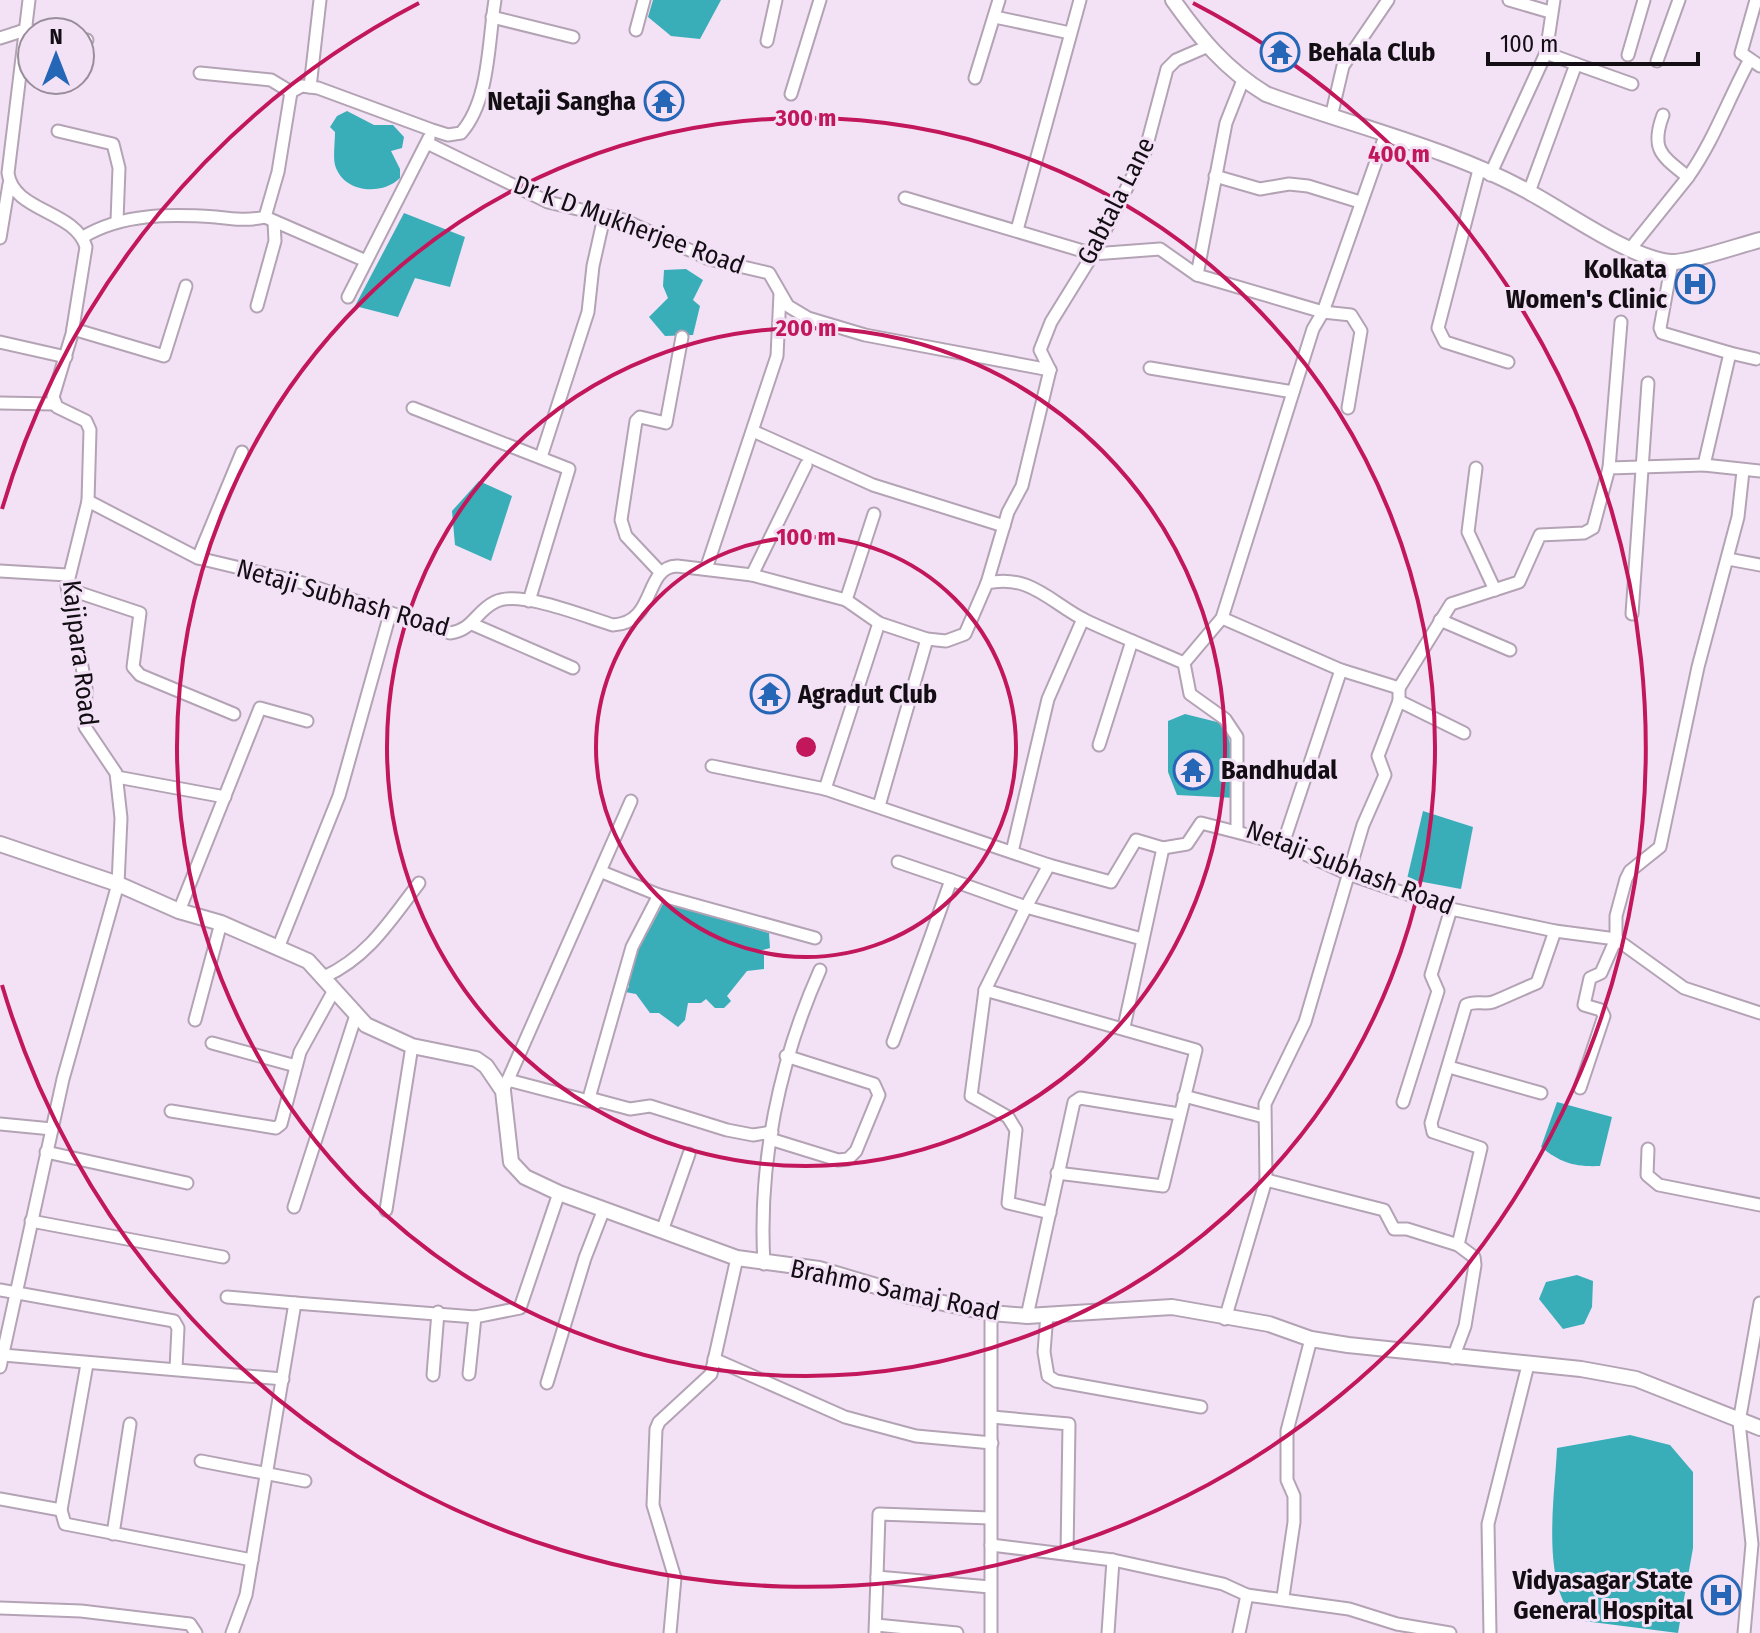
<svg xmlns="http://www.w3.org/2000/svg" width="1760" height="1633" font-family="'Fira Sans Condensed',sans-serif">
<rect width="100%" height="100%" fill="#f3e2f5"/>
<!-- water -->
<g fill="#39aeb9">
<polygon points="653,0 721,0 700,39 671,36 648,17"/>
<path d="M 347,111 L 374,125 L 393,125 L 404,137 L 402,148 L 391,151 L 400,169 L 400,178 C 382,196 343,193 335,165 C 333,156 335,142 335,132 L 330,127 L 337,116 Z"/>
<polygon points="404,213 465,237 450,287 415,278 398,317 355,306"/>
<polygon points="686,269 703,280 693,300 700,306 693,335 665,336 649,317 668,298 663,286 664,270"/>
<polygon points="479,481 512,496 491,561 455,545 452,511"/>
<polygon points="1185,714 1225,724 1234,760 1236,798 1177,795 1168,772 1168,721"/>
<polygon points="1423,811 1473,827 1461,889 1407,879"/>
<polygon points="664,902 769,933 770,948 759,951 764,955 764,969 747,971 727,996 731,1001 724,1008 715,1008 706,999 701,1003 688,1003 685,1020 678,1027 659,1013 650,1013 636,994 625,992 629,987 629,969 634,964 634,946 648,932"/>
<path d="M 1557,1102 L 1612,1117 L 1600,1166 C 1574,1167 1561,1163 1541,1147 Z"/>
<polygon points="1577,1275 1593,1281 1592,1307 1584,1324 1563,1329 1539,1299 1546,1282"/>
<path d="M 1630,1435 L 1670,1445 L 1693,1472 L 1693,1548 L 1678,1633 L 1576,1620 C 1540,1584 1555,1496 1557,1448 Z"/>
</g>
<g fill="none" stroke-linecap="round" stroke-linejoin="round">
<defs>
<g id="minor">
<polyline points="1509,0 1550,12"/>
<polyline points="1756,0 1741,53 1760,66"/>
<polyline points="492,17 573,37"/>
<polyline points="995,17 1070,33"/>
<polyline points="636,30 644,0"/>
<polyline points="0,38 25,30 40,32"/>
<polyline points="80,39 87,40"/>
<polyline points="767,41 776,0"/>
<polyline points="1628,55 1644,0"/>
<polyline points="1657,61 1679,0"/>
<polyline points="1576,64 1632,84"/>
<polyline points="200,73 271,80 291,92"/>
<polyline points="975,78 999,0"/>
<polyline points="310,87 320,0"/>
<polyline points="791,94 820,0"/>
<polyline points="1331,117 1343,66 1388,0"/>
<polyline points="58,131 113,144 119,168 117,221"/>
<polyline points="427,143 548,202 624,220 709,259 769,273 788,306 808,318 865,335 1050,370"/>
<polyline points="1479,170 1438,328 1445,342 1508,362"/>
<polyline points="1490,175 1546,53 1554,0"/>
<polyline points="1215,176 1260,189 1289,184 1308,186 1360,202"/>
<path d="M 1688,177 C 1713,142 1728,100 1749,61"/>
<polyline points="1529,192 1576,64 1546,53"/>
<polyline points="905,198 1093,254 1160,249 1197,275 1323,312 1351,315 1361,331 1348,408"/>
<polyline points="265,217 366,261"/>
<polyline points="1017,230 1080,0"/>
<path d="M 83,237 C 123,213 171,214 216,217 C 233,219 248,221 265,217 L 278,172 L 291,92 L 302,86 L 318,88 L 432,130 L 448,135 L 461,133 C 490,100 488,42 495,0"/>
<polyline points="0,238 9,184"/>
<path d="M 1631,248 L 1688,177 C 1662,156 1650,150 1663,115"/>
<polyline points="1672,262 1660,328 1662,333 1730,353 1704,465 1760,471"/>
<polyline points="1197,275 1226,123 1243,80"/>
<polyline points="348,297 429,138"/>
<polyline points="257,306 275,241 274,222"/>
<polyline points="73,329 164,356 186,286"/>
<polyline points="0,342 66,357"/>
<polyline points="1730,353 1756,359"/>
<polyline points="1150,368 1293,392"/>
<polyline points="1050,370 1040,350 1051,322 1093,254 1145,152 1167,69 1176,60 1206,47"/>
<polyline points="0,403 54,404"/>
<polyline points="413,408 569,469 529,601"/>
<polyline points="755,432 873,485 1004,526"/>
<polyline points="541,457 588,312 593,266 604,217"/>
<polyline points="1476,468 1468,532 1495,590"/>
<polyline points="1609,468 1621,322"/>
<path d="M 88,501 L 198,558 L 303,583 L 450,633 C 473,630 476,611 495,602 C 519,589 586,617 613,625 C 657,623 643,567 677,566 L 752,575 L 846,600 L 879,623 L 927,639 L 946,641 L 965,634 L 987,583 C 1031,573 1053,605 1087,621 C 1119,636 1152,649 1184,663"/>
<polyline points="198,558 242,452"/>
<polyline points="1728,559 1760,565"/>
<polyline points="706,569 777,356 780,294"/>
<polyline points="0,571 67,575"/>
<polyline points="661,573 626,536 621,520 636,421 640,417 666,423 682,337"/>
<polyline points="752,575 806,465"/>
<polyline points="987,583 1008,512 1022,486 1050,370"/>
<polyline points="68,589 140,613 133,667 140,675 234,714"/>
<polyline points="846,600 874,514"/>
<polyline points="1632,614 1648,383"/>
<polyline points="1222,618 1341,670 1399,688 1451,604 1519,582 1540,535 1584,533 1593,528 1609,468 1704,465"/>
<polyline points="1440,620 1510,650"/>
<polyline points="472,624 573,668"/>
<polyline points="1184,663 1222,618 1313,329 1323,312 1385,136"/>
<polyline points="1184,663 1190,694 1225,719 1237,737 1237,830"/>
<polyline points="1399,701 1464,733"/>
<polyline points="1099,745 1132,641"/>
<polyline points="712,766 825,789 1049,865"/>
<polyline points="117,777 225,797"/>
<polyline points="825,789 879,623"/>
<polyline points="879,806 927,639"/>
<polyline points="1283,844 1341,670"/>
<polyline points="1012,852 1048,699 1083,619"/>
<polyline points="898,862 951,880"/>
<polyline points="602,872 659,895 815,938"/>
<polyline points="659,895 632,947 589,1098 630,1109 650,1106 727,1130 753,1135 772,1132"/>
<polyline points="179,911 260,708 307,721"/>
<polyline points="278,948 339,796 390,614"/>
<path d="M 324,977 C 368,957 390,921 419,883"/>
<polyline points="985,990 1196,1050 1163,1186 1057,1173"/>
<polyline points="195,1020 221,923"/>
<polyline points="1124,1027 1163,848"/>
<polyline points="893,1042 951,880 1026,907 1049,865 1111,882 1136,840 1163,848 1187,844 1201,823 1283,844 1348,874 1451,909 1555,931 1616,939 1684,988 1760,1013"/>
<polyline points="212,1043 296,1066"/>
<polyline points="1449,1067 1541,1093"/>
<polyline points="508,1080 596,1103"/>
<polyline points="1580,1088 1604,1016 1601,1010 1584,1005 1590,978 1601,973 1616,939 1616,916 1626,879 1630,871 1660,847 1698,667 1738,517 1743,471"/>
<polyline points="503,1091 631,801"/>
<polyline points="1184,1096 1264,1117"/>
<polyline points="1403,1102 1438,991 1431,975 1451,909"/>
<polyline points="171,1111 276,1128 281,1124 300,1052 333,992"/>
<polyline points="0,1124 52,1129"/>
<polyline points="770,1139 838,1160 848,1159 856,1151 879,1095 874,1084 786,1056"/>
<polyline points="1648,1149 1647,1175 1659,1185 1760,1205"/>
<polyline points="46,1152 187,1183"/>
<polyline points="1266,1180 1384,1210 1394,1229 1407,1229 1458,1245"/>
<polyline points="294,1207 356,1015"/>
<polyline points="386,1210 412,1046"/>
<polyline points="1050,1213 1008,1203 1016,1130 1008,1117 971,1096 985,990 1026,907 1142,939"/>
<polyline points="31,1221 223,1257"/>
<polyline points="662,1231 689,1154"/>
<path d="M 764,1264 C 758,1163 779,1062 820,970"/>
<polyline points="0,1290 174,1321 178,1328 176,1368"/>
<polyline points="227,1297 295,1303"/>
<polyline points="991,1313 991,1633"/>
<polyline points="1047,1314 1044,1352 1048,1376 1056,1381 1201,1407"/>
<polyline points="1027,1316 1074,1102 1080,1098 1179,1114"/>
<polyline points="1225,1319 1266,1180 1265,1104 1305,1022 1363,825 1385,775 1378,756 1399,701 1399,688"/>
<polyline points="3,1355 283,1379"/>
<path d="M 1453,1358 L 1465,1326 L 1475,1265 L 1474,1257 L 1458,1245 L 1481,1148 L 1433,1132 L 1431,1123 L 1466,1005 C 1476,1000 1483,1005 1493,1002 C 1508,996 1522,989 1537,983 L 1555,931"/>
<polyline points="714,1359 845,1417 916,1436 992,1443"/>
<polyline points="87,1364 61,1510 65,1524 252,1560"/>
<path d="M 0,1367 L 63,1079 L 118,884 L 121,818 L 116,773 L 85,727 L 86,688 L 67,586 L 88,501 L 90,430 L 86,421 L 57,407 L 53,397 L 72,334 L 86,247 C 75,210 13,212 8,173 L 29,0"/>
<polyline points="469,1374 475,1317 520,1308 559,1193"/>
<polyline points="433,1375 438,1312"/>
<polyline points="547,1383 585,1258 604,1209"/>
<polyline points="992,1417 1069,1424 1067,1554"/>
<polyline points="201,1461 305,1481"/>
<polyline points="0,1499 61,1510"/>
<polyline points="113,1534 130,1424"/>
<polyline points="991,1545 1113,1560 1223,1584 1247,1595 1349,1609 1397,1624 1450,1633"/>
<polyline points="990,1587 877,1577 879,1514 990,1518"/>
<polyline points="1283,1597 1294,1522 1294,1496 1287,1480 1287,1431 1311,1339"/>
<polyline points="0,1608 81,1611 190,1624 196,1633"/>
<polyline points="876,1625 957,1633"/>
<polyline points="875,1632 877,1577"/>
<polyline points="232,1633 246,1595 295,1303 475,1317"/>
<polyline points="670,1633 675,1578 653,1505 656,1429 659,1422 711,1374 737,1258"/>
<polyline points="1108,1633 1113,1560"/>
<polyline points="1239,1633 1247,1595"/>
<polyline points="1490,1633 1488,1524 1528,1365"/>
<polyline points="1744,1633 1752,1544 1739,1422 1760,1303"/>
</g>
<g id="tertiary">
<path d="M 1173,0 C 1200,38 1225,69 1266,94 C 1350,125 1452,149 1529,192 C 1565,211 1631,259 1671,262 C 1689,263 1740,245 1760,240"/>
<polyline points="0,844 118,884 179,911 221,923 308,961 366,1025 412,1046 476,1059 486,1066 503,1091 511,1162 525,1177 559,1193 737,1258 819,1269 910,1296 991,1313 1027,1316 1172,1307 1269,1324 1311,1339 1348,1345 1581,1369 1636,1379 1760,1428"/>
</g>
</defs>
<!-- minor casing -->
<use href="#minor" stroke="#b3a3b5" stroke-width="15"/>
<!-- tertiary casing -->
<use href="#tertiary" stroke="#b3a3b5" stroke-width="18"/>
<!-- minor -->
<use href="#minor" stroke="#fff" stroke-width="11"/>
<!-- tertiary -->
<use href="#tertiary" stroke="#fff" stroke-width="14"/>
</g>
<!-- distance rings -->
<g fill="none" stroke="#c2185b" stroke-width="4">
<circle cx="806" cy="747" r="210"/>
<circle cx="806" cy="747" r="419"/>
<circle cx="806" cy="747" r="629"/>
<path d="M2 509A839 839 0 0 1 419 3M1193 3A839 839 0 1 1 2 985"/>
</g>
<!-- icons -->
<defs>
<symbol id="temple-ring" viewBox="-11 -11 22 22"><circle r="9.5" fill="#f3e2f5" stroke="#2566b7" stroke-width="1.5"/><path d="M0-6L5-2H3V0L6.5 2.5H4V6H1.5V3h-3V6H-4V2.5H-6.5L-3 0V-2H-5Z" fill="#2566b7"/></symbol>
<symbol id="hospital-ring" viewBox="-11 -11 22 22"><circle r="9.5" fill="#f3e2f5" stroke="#2566b7" stroke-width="1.5"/><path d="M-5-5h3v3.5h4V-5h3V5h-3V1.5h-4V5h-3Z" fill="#2566b7"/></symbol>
</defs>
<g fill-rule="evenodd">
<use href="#temple-ring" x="1258" y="30" width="44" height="44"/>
<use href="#temple-ring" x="642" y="79" width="44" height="44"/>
<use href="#hospital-ring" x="1673" y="262" width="44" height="44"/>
<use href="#temple-ring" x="748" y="672" width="44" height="44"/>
<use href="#temple-ring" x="1171" y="748" width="44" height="44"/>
<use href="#hospital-ring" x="1699" y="1573" width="44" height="44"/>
</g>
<g text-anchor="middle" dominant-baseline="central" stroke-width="6" stroke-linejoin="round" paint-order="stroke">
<!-- poi labels -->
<g font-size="26" font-weight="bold" fill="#130e14" stroke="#f3e2f5" text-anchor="start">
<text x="1308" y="52">Behala Club</text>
<text x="636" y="101" text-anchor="end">Netaji Sangha</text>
<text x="1667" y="269" text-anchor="end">Kolkata<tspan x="1667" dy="30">Women's Clinic</tspan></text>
<text x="798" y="694">Agradut Club</text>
<text x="1221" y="770">Bandhudal</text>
<text x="1693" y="1580" text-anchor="end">Vidyasagar State<tspan x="1693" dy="30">General Hospital</tspan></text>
</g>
<!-- street labels -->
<g font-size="26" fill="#130e14" stroke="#f3e2f5">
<text transform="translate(1116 201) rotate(-63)">Gabtala Lane</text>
<text transform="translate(629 225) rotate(20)">Dr K D Mukherjee Road</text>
<text transform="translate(343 598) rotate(16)">Netaji Subhash Road</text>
<text transform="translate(80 653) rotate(83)">Kajipara Road</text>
<text transform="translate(1350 868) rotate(21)">Netaji Subhash Road</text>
<text transform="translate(895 1290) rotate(12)">Brahmo Samaj Road</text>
</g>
</g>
<circle cx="806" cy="747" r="12" fill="#c2185b" stroke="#f3e2f5" stroke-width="4"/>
<g font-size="24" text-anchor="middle" font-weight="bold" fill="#c2185b" stroke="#f3e2f5" stroke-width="6" stroke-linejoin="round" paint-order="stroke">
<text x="806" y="126">300 m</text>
<text x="1399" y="162">400 m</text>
<text x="806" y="336">200 m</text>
<text x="806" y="545">100 m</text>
</g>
<!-- north arrow -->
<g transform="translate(56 56)"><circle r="38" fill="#f3e2f5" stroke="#998d9b" stroke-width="2"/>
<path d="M0-6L14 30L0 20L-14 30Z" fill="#2566b7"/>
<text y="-12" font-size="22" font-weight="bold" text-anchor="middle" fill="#130e14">N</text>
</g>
<!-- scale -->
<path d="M1488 52v12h210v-12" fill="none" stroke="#130e14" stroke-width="4"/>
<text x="1500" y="52" font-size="24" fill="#130e14" stroke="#f3e2f5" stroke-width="6" paint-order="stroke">100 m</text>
</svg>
